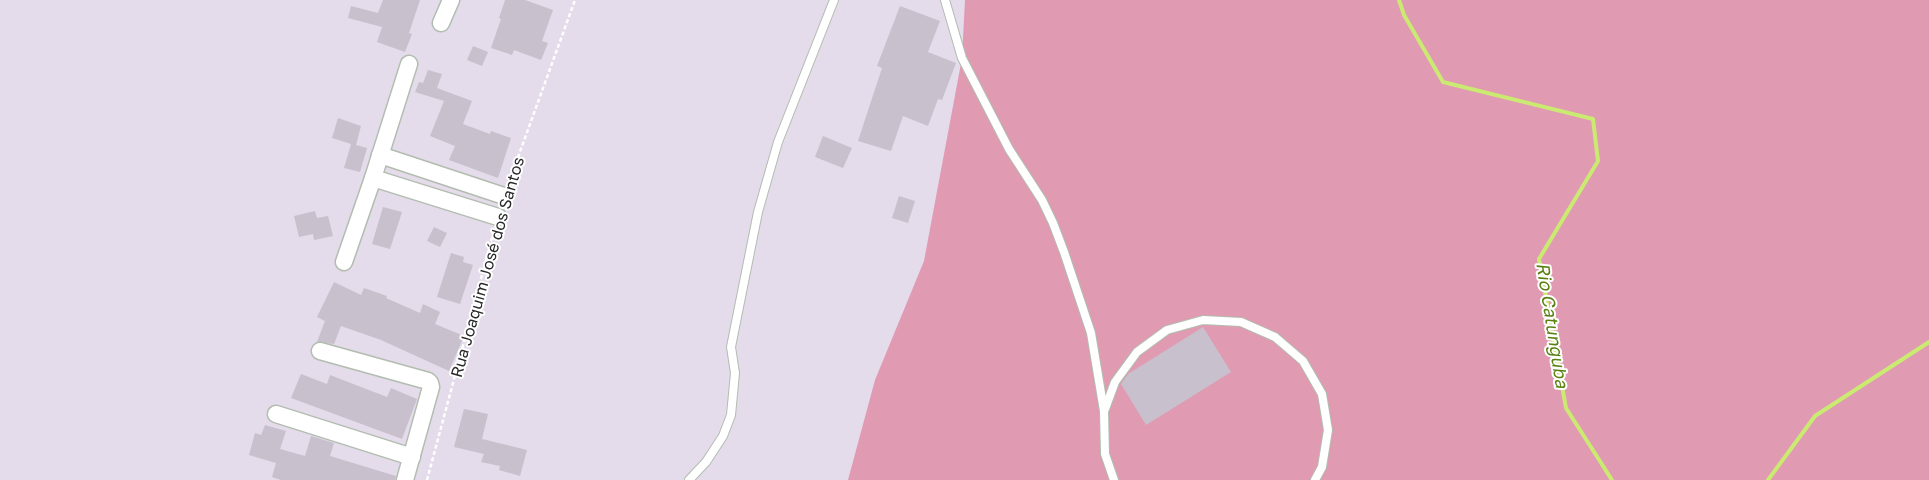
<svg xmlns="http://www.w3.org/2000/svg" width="1929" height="480" font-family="'Golos Text',sans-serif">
<rect width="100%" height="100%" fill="#e4dbeb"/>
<!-- green -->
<polygon fill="#e09ab2" points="965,0 1929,0 1929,480 848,480 875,380 924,261 962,58"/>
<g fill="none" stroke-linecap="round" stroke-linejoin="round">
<!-- stream -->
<g stroke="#caea72" stroke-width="4">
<polyline points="1399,0 1404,15 1443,82 1593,119 1598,161 1539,259 1566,408 1612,480"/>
<polyline points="1768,480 1815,416 1929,342"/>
</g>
</g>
<!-- building -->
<g fill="#c8c0cd">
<polygon points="383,0 420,0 409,33 412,34 405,52 377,42 382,27 348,18 351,6 378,13"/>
<polygon points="505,0 525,0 553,10 542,41 548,43 541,60 514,50 512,55 491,48 501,19 499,18"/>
<polygon points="900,6 940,21 928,52 956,63 942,100 938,99 928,126 903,116 891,151 858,141 882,68 877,66"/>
<polygon points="473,46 488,52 482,66 467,60"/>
<polygon points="428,70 442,74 437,88 472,101 463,124 490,134 491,131 511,138 498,178 449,160 455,146 430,136 444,101 415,92 419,82 423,83"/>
<polygon points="338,118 361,126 356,145 367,148 360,172 344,168 351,144 332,138"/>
<polygon points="823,136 852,148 843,168 815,157"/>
<polygon points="899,196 915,201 908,223 892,218"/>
<polygon points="383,207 402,212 390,249 372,244"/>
<polygon points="315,211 317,218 328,216 333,236 314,240 313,234 299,237 294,216"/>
<polygon points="434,227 447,233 440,247 427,241"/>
<polygon points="451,253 464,257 463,262 473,265 460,304 437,297"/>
<polygon points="334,282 361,295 364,288 387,296 386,298 420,313 423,304 440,312 435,324 464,336 449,371 381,340 341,326 334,344 317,342 325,321 317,317"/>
<polygon points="1203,327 1231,372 1146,425 1121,384 1128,374"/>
<polygon points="301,374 327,384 330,375 387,397 391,388 417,399 402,439 291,398"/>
<polygon points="464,409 488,414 482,439 527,450 520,476 499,470 500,466 481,462 484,454 454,447"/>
<polygon points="265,425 286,431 280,449 305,456 311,436 334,443 330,456 396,476 395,480 281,480 272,477 276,463 249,455 255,433 261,435"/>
</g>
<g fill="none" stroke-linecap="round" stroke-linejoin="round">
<defs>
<g id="service">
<polyline points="945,0 962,58 1009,149 1042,200 1053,223 1064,252 1091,333 1104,411 1105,454 1114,480"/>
<polyline points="1105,409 1115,382 1137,352 1167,330 1203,320 1241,322 1275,337 1303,361 1322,394 1328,430 1322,467 1315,480"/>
<polyline points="689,480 706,462 723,436 731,415 735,373 731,347 758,212 778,142 834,0"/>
</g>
<g id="minor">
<polyline points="441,23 451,0"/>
<polyline points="380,155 504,196"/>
<polyline points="373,178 498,217"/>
<polyline points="344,262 373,178 409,64"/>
<polyline points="320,351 428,381 430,383 431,387 405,480"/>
<polyline points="276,414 412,457"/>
</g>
</defs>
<!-- service casing -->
<use href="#service" stroke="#b2bdaf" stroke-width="10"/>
<!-- minor casing -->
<use href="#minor" stroke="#b2bdaf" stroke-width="19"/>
<!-- path -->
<g stroke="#fff" stroke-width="2.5" stroke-dasharray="4 2.5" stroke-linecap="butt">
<polyline points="509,182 575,0"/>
<polyline points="427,480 494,230"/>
</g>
<!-- service -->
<use href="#service" stroke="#fff" stroke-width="8"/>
<!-- minor -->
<use href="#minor" stroke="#fff" stroke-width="16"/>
</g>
<g text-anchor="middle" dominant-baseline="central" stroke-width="4" stroke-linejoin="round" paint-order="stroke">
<!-- street labels -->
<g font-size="16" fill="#292929" stroke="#fff">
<text transform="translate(487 267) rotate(-74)">Rua Joaquim José dos Santos</text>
</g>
<!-- water labels -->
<g font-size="18" font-style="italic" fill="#5b8012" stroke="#fff">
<text transform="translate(1553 325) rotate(81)">Rio Catunguba</text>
</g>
</g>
</svg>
